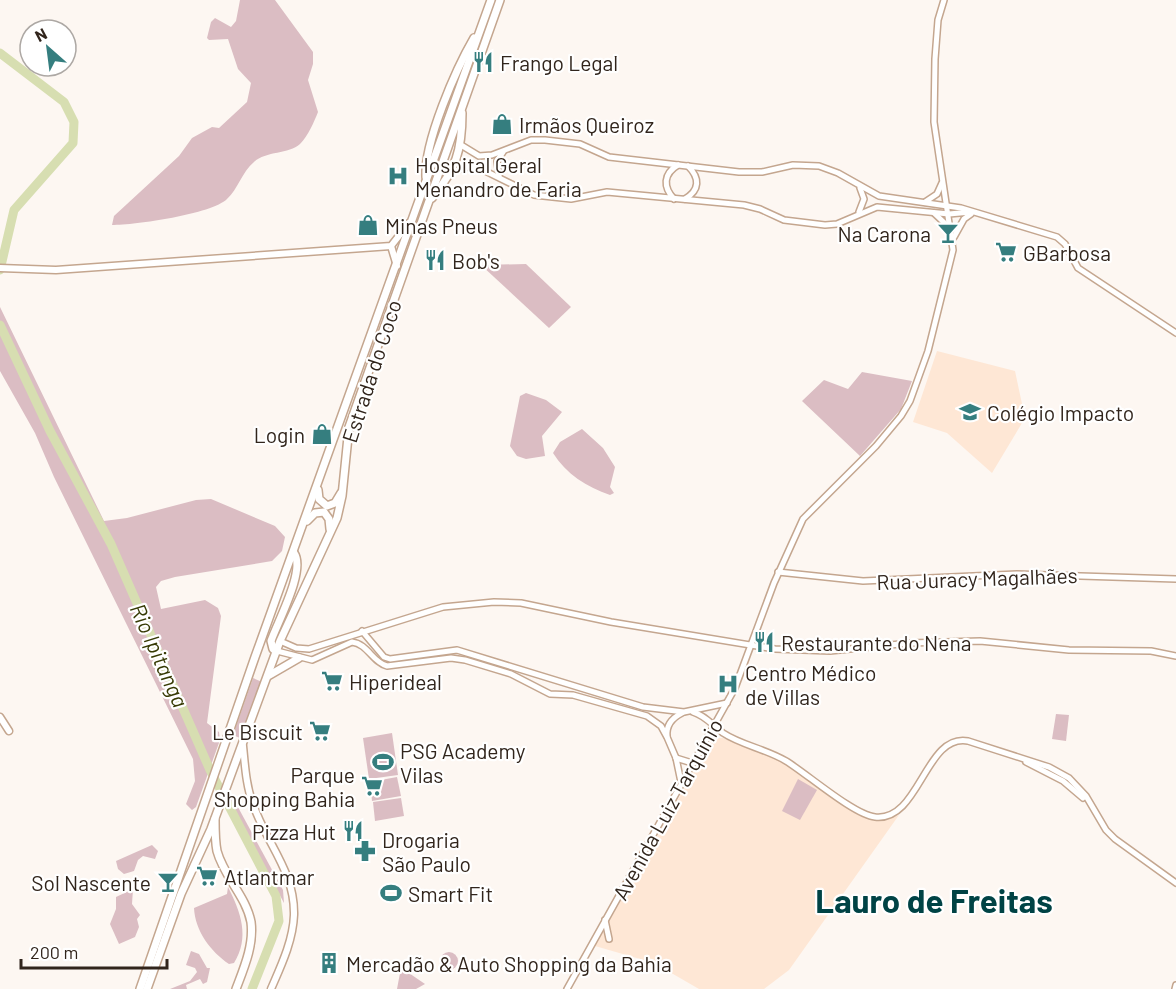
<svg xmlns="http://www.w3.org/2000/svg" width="1176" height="989" font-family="Barlow,sans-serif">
<rect width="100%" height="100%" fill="#fdf7f2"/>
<!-- built -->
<g fill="#fee7d5">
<polygon points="937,351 1015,371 1025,418 992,473 947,433 913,422"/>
<polygon points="717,738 723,738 781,761 865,818 882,821 899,815 789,970 764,989 699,989 654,963 595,946 711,741"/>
</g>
<!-- green -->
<g fill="#dbbdc3">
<path d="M 240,0 L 275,0 L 313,52 L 313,64 L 308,80 L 318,112 C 314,122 308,136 300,144 C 289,154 266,151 254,162 C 242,172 238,189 227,199 C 212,214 135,225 112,225 L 114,216 L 179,156 L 192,138 L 212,127 L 219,128 L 247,102 L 251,83 L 238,69 L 228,39 L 209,40 L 207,38 L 211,22 L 215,18 L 231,27 L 236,21 Z"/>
<polygon points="526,264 571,307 549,328 481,265"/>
<polygon points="0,307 104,521 127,518 196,500 211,499 275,526 285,537 282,551 272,561 175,577 161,581 156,587 161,609 205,600 218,608 221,616 207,723 219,732 220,740 196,807 192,810 186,804 195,781 193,759 54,477 35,433 0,371"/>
<polygon points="862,372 912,381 901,409 860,456 802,401 824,380 848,389"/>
<polygon points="526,393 546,400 562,412 542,436 545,456 526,459 517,456 510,446 520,396"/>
<path d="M 582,429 L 603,448 L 615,467 L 610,487 L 614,493 L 610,495 C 587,487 566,474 553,453 L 560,442 Z"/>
<polygon points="253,678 262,682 242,739 233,735"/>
<polygon points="1056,714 1069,715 1066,741 1052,739"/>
<polygon points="392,733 398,775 369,779 363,738"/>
<polygon points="397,777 401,796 372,801 370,782"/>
<polygon points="798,779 817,790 800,820 782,811"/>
<polygon points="233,798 283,890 284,903 229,801"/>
<polygon points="401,798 404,816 375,821 373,802"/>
<polygon points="152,845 158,851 155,859 143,856 138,860 134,871 124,874 118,869 116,861"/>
<path d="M 228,887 C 241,912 250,938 234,963 L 229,964 C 211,952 195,931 194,908 L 227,894 Z"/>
<polygon points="133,889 132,904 140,915 137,919 139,927 135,937 119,944 110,924 116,909 116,897"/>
<polygon points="191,951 199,954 207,968 210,968 207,982 203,984 200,979 186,985 187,989 170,989 190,981 197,972 195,968 186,965"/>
<circle cx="449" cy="961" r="9"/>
<polygon points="403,969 425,984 416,989 397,989 400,973"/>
</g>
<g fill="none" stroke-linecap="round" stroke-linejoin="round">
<!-- river -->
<g stroke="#d7deb1" stroke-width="9">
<polyline points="0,53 64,102 74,122 73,143 14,210 0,270"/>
<polyline points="0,325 50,431 111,544 210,770 276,896 279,921 252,989"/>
</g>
<defs>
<g id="tertiary">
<polyline points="461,145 479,156 492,155 531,140 545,140 580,144 609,157 739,172 762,172 793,165 819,166 838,173 879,196 961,208 1057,237 1065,244 1078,268 1176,333"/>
<polyline points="452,172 467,167 479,168 534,195 571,199 607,192 744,205 760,209 784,220 825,225 837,224 877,207 949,214 971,212"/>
<polyline points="499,176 497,161 503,152"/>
<path d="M 674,199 C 663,187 663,174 678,165"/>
<path d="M 685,199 C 700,190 700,178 688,166"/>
<polyline points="925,202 937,194 942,183"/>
<polyline points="859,212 864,199 860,188"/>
<polyline points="934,213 951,229"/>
<polyline points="954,237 964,219 971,214"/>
<polyline points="778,572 863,581 1017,574 1176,579"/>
<polyline points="362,631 384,657 390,659 457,650 643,707 684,712 727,703"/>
<polyline points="280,641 296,648 309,649 443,607 494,602 521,603 611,622 775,649 830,651 910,643 980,641 1069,650 1151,651 1176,656"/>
<path d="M 277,651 L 312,660 L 352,642 C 368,644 372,662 387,666 L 451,658 L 465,660 L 511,674 L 550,694 L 573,695 L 647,716 L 661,726 L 667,737 L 676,758 L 681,782"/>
<path d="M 693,712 C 706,716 712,725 723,733 C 741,745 766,749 786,761 C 806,773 854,815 875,817 C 920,822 925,733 968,741 L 1049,767 L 1069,778 L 1086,796 L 1106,830 L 1115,839 L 1176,883"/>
<path d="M 667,736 C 666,725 672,718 682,713"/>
<polyline points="676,758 692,763"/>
<polyline points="1026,762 1063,781 1083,798"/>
<polyline points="605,920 609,939"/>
<polyline points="567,989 735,688 774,583 803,519 876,446 901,416 910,401 928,351 953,250 934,122 935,59 938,20 944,0"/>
<polyline points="1175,989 1176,985"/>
</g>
<g id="secondary">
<polyline points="391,246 397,266"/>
<polyline points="0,268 56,270 391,246 409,223"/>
<polyline points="0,717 9,731"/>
<path d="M 243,746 C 245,765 246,786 253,804 C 266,843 295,871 294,915 C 293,941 281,966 271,989"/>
</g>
<path id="primary" d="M 215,819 C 215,830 215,841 217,851 C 224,877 246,896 251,922 C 254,945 244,968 236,989"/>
<g id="trunk">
<path d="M 426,177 C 424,142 456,69 474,38"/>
<path d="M 432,198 C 456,169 462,151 462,113"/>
<polyline points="318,490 319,499 327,506 335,503 341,493"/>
<polyline points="307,521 315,513 324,512 329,519 330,529"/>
<path d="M 277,651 L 273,649 L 271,641 C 278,621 306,570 294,553"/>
<polyline points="268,676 299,658"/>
<polyline points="140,989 255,657 491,0"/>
<polyline points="147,989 181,894 211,829 280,641 337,518 342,496 349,427 500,0"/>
</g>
</defs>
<!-- tertiary casing -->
<use href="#tertiary" stroke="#c4a68f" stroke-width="8"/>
<!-- secondary casing -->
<use href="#secondary" stroke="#c4a68f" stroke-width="9"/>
<!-- primary casing -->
<use href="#primary" stroke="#c4a68f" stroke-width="10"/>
<!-- trunk casing -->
<use href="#trunk" stroke="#c4a68f" stroke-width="10"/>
<!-- tertiary -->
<use href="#tertiary" stroke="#fff" stroke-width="5"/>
<!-- secondary -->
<use href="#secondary" stroke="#fff" stroke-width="6"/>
<!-- primary -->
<use href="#primary" stroke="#fff" stroke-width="7"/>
<!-- trunk -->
<use href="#trunk" stroke="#fff" stroke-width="7"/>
</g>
<!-- icons -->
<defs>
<symbol id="restaurant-bare" viewBox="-9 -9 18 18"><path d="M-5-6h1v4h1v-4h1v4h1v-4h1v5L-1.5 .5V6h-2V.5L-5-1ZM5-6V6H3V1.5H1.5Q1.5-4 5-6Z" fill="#357e7f" stroke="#fff" stroke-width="2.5" paint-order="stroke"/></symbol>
<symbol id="shop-bare" viewBox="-9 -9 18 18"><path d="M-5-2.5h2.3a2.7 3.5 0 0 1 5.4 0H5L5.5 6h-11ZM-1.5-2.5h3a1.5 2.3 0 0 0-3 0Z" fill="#357e7f" stroke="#fff" stroke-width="2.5" paint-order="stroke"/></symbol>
<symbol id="hospital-bare" viewBox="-9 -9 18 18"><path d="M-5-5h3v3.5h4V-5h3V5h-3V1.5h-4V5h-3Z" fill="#357e7f" stroke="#fff" stroke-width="2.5" paint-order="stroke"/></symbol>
<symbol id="bar-bare" viewBox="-9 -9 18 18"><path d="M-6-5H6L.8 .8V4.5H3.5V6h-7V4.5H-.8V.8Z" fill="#357e7f" stroke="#fff" stroke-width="2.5" paint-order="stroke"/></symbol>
<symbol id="supermarket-bare" viewBox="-9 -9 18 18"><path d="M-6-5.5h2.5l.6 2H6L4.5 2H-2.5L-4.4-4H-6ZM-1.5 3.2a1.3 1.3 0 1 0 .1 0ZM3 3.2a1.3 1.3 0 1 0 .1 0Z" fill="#357e7f" stroke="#fff" stroke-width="2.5" paint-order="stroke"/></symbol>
<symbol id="school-bare" viewBox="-9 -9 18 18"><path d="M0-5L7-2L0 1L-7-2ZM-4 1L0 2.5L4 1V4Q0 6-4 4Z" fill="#357e7f" stroke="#fff" stroke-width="2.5" paint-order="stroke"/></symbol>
<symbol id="stadium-bare" viewBox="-9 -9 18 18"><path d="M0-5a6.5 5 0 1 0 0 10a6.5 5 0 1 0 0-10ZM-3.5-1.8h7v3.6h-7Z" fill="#357e7f" stroke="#fff" stroke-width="2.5" paint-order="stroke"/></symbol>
<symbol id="pharmacy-bare" viewBox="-9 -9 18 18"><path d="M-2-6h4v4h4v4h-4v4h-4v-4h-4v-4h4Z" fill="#357e7f" stroke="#fff" stroke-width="2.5" paint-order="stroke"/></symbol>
<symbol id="building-bare" viewBox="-9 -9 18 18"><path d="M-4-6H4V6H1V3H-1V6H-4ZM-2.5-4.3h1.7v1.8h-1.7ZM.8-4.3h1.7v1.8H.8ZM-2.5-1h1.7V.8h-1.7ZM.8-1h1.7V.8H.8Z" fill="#357e7f" stroke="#fff" stroke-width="2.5" paint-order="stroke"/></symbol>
</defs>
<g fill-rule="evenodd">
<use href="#restaurant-bare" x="468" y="47" width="30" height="30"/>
<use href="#shop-bare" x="487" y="109" width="30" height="30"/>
<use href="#hospital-bare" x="383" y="161" width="30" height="30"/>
<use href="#shop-bare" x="353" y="210" width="30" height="30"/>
<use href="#bar-bare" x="933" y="218" width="30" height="30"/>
<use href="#supermarket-bare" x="991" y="237" width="30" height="30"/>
<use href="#restaurant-bare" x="420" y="245" width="30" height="30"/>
<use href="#school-bare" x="955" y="397" width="30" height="30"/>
<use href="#shop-bare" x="307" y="419" width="30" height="30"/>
<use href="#restaurant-bare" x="749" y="627" width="30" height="30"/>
<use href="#supermarket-bare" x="317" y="666" width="30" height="30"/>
<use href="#hospital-bare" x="713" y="669" width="30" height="30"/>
<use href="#supermarket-bare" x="305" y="716" width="30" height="30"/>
<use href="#stadium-bare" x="368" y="747" width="30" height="30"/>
<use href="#supermarket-bare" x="357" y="771" width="30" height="30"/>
<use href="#restaurant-bare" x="338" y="816" width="30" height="30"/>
<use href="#pharmacy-bare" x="350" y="836" width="30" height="30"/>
<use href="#supermarket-bare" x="192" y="861" width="30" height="30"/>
<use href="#bar-bare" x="153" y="867" width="30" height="30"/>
<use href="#stadium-bare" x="376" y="878" width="30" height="30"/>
<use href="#building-bare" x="314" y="948" width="30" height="30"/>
</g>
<g text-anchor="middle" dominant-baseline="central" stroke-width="4.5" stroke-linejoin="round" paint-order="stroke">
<!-- poi labels -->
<g font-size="21" fill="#31251c" stroke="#fff" text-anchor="start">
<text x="500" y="62">Frango Legal</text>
<text x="519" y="124">Irmãos Queiroz</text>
<text x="415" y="164">Hospital Geral<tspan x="415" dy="24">Menandro de Faria</tspan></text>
<text x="385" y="225">Minas Pneus</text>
<text x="931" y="233" text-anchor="end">Na Carona</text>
<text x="1023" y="252">GBarbosa</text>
<text x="452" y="260">Bob's</text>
<text x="987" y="412">Colégio Impacto</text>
<text x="305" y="434" text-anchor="end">Login</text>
<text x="781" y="642">Restaurante do Nena</text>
<text x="745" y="672">Centro Médico<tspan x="745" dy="24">de Villas</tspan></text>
<text x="349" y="681">Hiperideal</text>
<text x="303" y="731" text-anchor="end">Le Biscuit</text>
<text x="400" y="750">PSG Academy<tspan x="400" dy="24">Vilas</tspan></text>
<text x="355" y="774" text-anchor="end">Parque<tspan x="355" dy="24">Shopping Bahia</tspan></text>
<text x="336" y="831" text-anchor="end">Pizza Hut</text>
<text x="382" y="839">Drogaria<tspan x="382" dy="24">São Paulo</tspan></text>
<text x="224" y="876">Atlantmar</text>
<text x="151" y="882" text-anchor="end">Sol Nascente</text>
<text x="408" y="893">Smart Fit</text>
<text x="346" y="963">Mercadão &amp; Auto Shopping da Bahia</text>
</g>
<!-- street labels -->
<g font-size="21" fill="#31251c" stroke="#fff">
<text transform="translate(371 371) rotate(-72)">Estrada do Coco</text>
<text transform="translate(977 578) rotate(-2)">Rua Juracy Magalhães</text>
<text transform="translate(667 809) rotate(-61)">Avenida Luiz Tarquínio</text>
</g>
<!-- water labels -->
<g font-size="22" font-style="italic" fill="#363a04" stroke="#fff">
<text transform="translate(160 655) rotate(66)">Rio Ipitanga</text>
</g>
<!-- town labels -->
<g font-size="33" font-weight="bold" fill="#004345" stroke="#fff">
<text x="934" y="900">Lauro de Freitas</text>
</g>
</g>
<!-- north arrow -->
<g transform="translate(48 48) rotate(332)"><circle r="28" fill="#ffffff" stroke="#ada8a4" stroke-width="1.5"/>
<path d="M0-4.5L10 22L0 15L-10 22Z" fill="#357e7f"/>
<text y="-9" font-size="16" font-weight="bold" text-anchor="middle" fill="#31251c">N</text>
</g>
<!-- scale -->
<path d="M21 959v9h146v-9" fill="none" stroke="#31251c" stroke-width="3"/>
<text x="30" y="959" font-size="18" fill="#31251c" stroke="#ffffff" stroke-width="4.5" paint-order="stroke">200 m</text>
</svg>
